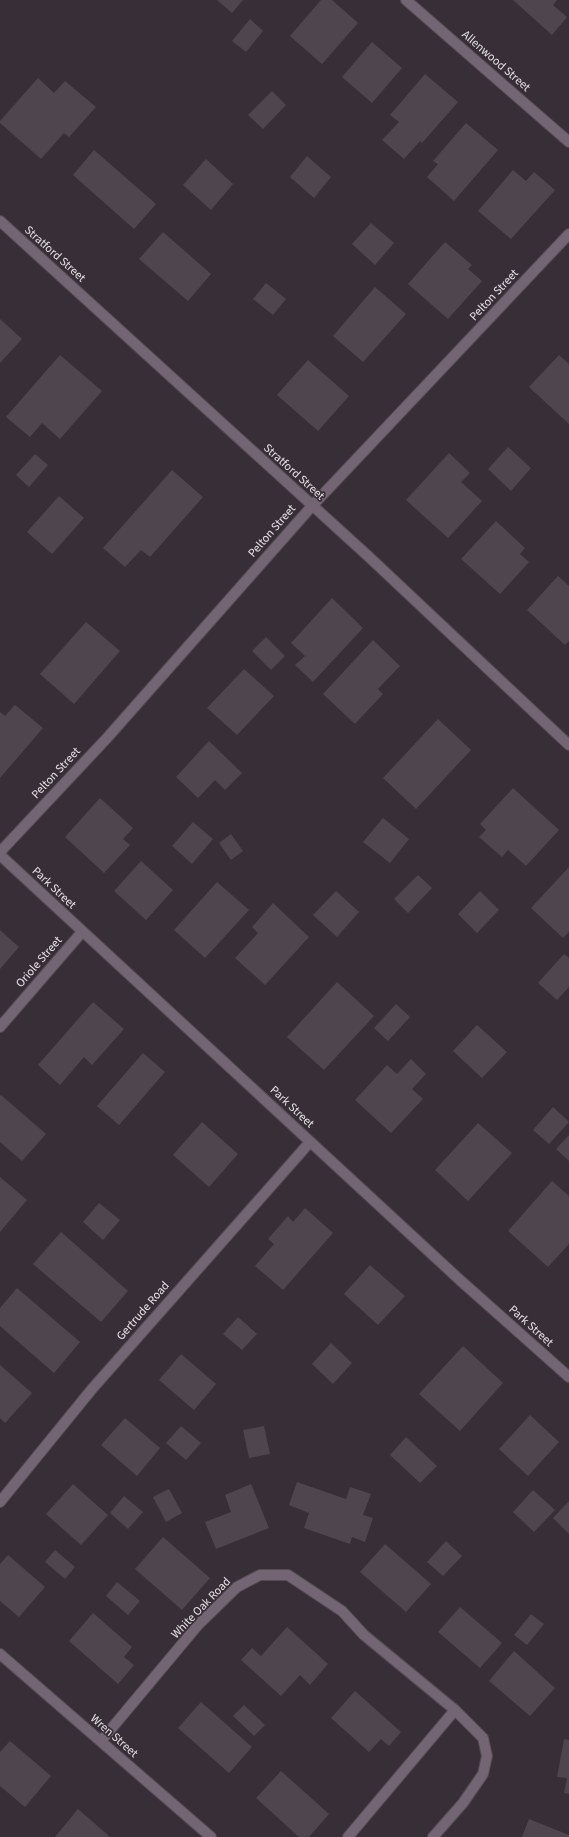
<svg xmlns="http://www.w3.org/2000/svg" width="569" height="1837" font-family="'Source Sans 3',sans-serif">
<rect width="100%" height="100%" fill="#382e37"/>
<!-- building -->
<g fill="#4f454f">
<polygon points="217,0 243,0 232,13"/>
<polygon points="321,0 332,0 358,23 322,64 290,36"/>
<polygon points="513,0 557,0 553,5 567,17 552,35"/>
<polygon points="250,19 263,31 246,52 232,41"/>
<polygon points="372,42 402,68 372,103 342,77"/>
<polygon points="425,74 458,102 422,143 420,141 404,159 382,140 399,122 390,115"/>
<polygon points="38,78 54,93 65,81 96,107 69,137 64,133 41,159 0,123 0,121"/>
<polygon points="272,91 286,105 263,129 248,115"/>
<polygon points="466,123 498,150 454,201 427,177 438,164 433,161"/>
<polygon points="94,150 156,204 134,229 73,175"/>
<polygon points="307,156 331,177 314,198 290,177"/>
<polygon points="206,159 233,184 211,210 183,185"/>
<polygon points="513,170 526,181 534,172 555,190 511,239 478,211"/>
<polygon points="371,223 394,243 375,265 352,244"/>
<polygon points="163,232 211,274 188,301 139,259"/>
<polygon points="445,242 472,265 468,269 482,281 448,319 408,284"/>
<polygon points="266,283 286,299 273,315 253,299"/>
<polygon points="375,287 406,314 363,362 333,336"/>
<polygon points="0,319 22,339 0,363"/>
<polygon points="60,355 102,391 60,439 42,423 30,437 6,417"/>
<polygon points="559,355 569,364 569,424 529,387"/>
<polygon points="308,360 349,396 318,431 277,395"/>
<polygon points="508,447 531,468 511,491 488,469"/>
<polygon points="449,453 470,473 461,482 482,501 448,538 406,500"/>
<polygon points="35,454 48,465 29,487 16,475"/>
<polygon points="172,470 203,497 150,557 141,550 125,567 103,548"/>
<polygon points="59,496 84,518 52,554 27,532"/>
<polygon points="496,521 525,548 520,554 529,562 500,594 461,559"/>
<polygon points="558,576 569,586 569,641 565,645 527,610"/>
<polygon points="332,598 363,628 313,682 295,665 305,656 291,643"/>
<polygon points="86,622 120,651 74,704 40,674"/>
<polygon points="266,637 285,656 271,670 252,651"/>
<polygon points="373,640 400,666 378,689 383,694 355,724 323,694"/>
<polygon points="244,669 274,696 237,735 207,708"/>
<polygon points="15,705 43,728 0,778 0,712 5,716"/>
<polygon points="438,719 471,750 416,809 383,778"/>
<polygon points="209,741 242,773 225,790 215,780 198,798 176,777"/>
<polygon points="513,788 559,830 526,866 508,850 502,857 479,837 486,830 480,824"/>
<polygon points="100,798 133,828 123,839 130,845 104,873 65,837"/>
<polygon points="383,818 409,839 390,863 363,842"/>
<polygon points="193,822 213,839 192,864 172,846"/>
<polygon points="231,834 243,851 231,860 219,843"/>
<polygon points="141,861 173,890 146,920 114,891"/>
<polygon points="569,867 569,932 563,938 531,908"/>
<polygon points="418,875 432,888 408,913 394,899"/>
<polygon points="217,882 249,910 205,958 174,930"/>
<polygon points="336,891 359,912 337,937 313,915"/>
<polygon points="480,891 499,910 477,933 458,914"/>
<polygon points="273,903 309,937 265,985 235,958 258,933 252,927"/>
<polygon points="0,930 19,947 0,969"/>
<polygon points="564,954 569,958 569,987 557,1000 538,983"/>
<polygon points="337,982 374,1016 324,1070 287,1037"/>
<polygon points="93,1002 124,1029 92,1065 84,1057 60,1085 38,1065"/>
<polygon points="396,1004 410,1017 388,1041 374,1028"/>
<polygon points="477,1025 507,1052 482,1078 453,1051"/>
<polygon points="143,1053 165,1072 119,1125 97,1106"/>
<polygon points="411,1059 426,1074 412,1089 423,1099 391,1133 355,1100 387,1065 397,1074"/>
<polygon points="1,1095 46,1134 22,1161 0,1142 0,1096"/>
<polygon points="553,1107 569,1122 549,1144 533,1130"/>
<polygon points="202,1122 238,1154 209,1187 173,1155"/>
<polygon points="478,1123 512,1153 468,1201 435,1170"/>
<polygon points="569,1135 569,1161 556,1149"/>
<polygon points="0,1177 27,1200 0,1232"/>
<polygon points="552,1181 569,1196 569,1244 548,1267 508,1231"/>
<polygon points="99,1203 120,1220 103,1240 83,1222"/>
<polygon points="305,1208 333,1233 283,1290 255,1266 274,1244 268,1239 288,1216 293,1222"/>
<polygon points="61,1232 128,1291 101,1322 33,1264"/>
<polygon points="370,1265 405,1296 378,1325 344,1294"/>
<polygon points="17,1288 80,1342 54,1373 0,1326 0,1308"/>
<polygon points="238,1317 257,1334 242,1350 223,1334"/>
<polygon points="331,1343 352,1363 333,1384 312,1364"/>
<polygon points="463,1346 503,1383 460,1431 419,1394"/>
<polygon points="181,1354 216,1384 194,1410 159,1380"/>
<polygon points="0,1365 32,1393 5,1423 0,1418"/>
<polygon points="530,1415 559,1442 528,1476 499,1449"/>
<polygon points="125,1418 160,1448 137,1476 101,1445"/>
<polygon points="181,1426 201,1443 186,1460 166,1443"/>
<polygon points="264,1426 270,1454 249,1458 243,1430"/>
<polygon points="406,1437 437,1466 420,1483 390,1455"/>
<polygon points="297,1482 346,1499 350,1487 371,1494 363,1515 373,1518 365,1542 352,1537 350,1544 304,1528 309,1513 289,1505"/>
<polygon points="73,1484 108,1515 81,1545 46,1514"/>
<polygon points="251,1484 269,1528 216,1549 205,1522 231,1512 225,1495"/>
<polygon points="169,1489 182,1513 166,1522 153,1497"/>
<polygon points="533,1490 555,1510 534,1532 513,1512"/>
<polygon points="124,1496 143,1512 128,1529 110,1513"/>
<polygon points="569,1501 569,1534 553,1518"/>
<polygon points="163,1537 210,1578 182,1610 135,1569"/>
<polygon points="446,1541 462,1556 443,1576 427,1562"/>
<polygon points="385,1544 431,1584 406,1612 360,1572"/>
<polygon points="55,1550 75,1567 65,1579 45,1562"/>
<polygon points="8,1555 45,1587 19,1617 0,1601 0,1564"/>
<polygon points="117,1582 140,1601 128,1615 106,1596"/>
<polygon points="460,1607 502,1643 480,1668 438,1632"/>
<polygon points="93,1613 132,1647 124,1657 134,1665 118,1684 69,1641"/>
<polygon points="531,1614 544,1624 527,1645 514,1635"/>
<polygon points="287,1627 328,1664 310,1685 300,1675 281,1696 241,1660 252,1648 261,1656"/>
<polygon points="514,1651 555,1688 530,1716 489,1681"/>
<polygon points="355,1691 401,1732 389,1746 381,1739 369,1752 331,1718"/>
<polygon points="201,1702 252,1747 229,1773 178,1728"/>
<polygon points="244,1705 265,1725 254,1736 233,1716"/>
<polygon points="564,1739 569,1740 569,1794 564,1793 567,1778 557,1777"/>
<polygon points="10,1741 51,1776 25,1807 0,1786 0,1752"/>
<polygon points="281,1771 329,1814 309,1837 299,1837 256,1798"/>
<polygon points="78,1809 110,1837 55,1837"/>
<polygon points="529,1819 569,1835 569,1837 522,1837"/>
</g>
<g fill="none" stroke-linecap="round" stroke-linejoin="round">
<defs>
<g id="minor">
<polyline points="406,0 569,142"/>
<polyline points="0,221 368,556 569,745"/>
<polyline points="0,852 107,738 312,506 569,234"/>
<polyline points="0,855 461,1281 569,1377"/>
<polyline points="0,1027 82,932"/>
<polyline points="0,1502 92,1389 310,1142"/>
<polyline points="0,1654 211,1837"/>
<polyline points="101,1741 198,1625 237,1587 260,1575 288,1575 342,1611 364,1635 455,1710 483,1738 487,1756 483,1774 463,1803 433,1837"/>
<polyline points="348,1837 455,1710"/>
</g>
</defs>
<!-- minor casing -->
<use href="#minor" stroke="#544b53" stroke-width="12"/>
<!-- minor -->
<use href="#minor" stroke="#736573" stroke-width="10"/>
</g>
<g text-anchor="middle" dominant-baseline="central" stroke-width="3.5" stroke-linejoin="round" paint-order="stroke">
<!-- street labels -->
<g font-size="12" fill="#e7e1e7" stroke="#382e37">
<text transform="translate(496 61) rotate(41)">Allenwood Street</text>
<text transform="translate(55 254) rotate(42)">Stratford Street</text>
<text transform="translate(494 295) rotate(-47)">Pelton Street</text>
<text transform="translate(294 472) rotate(42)">Stratford Street</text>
<text transform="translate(272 531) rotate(-49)">Pelton Street</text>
<text transform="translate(56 773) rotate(-47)">Pelton Street</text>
<text transform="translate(54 888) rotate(43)">Park Street</text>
<text transform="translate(39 962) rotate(-49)">Oriole Street</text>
<text transform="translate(292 1107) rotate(43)">Park Street</text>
<text transform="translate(143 1311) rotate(-49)">Gertrude Road</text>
<text transform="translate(531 1326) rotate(42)">Park Street</text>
<text transform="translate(201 1608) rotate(-46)">White Oak Road</text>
<text transform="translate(114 1736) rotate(41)">Wren Street</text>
</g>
</g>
</svg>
